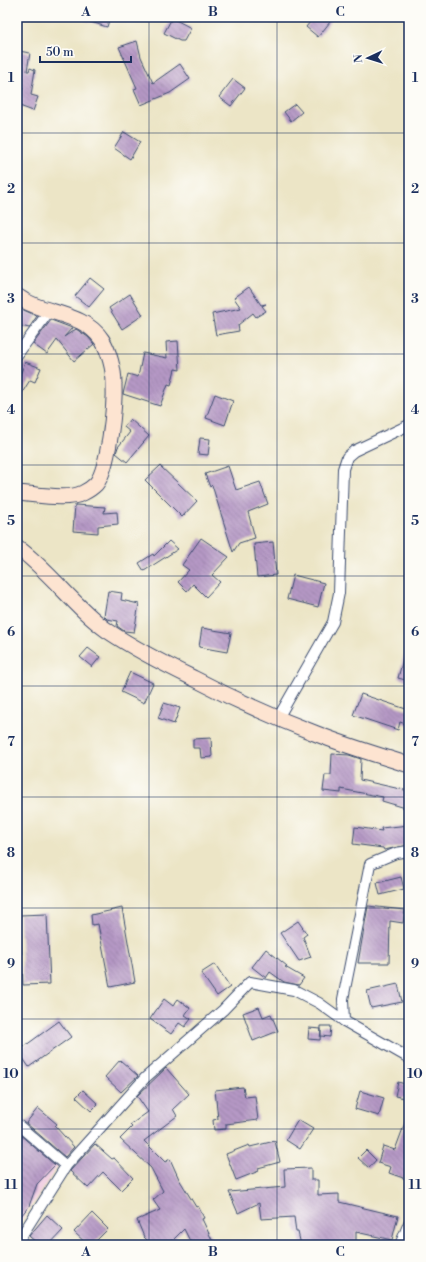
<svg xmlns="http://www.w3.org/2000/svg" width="426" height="1262" font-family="'Libre Bodoni',serif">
<defs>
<pattern id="building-back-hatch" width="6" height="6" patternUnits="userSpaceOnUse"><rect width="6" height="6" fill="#b598c5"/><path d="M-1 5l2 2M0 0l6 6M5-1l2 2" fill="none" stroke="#927ca3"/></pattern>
</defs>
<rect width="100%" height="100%" fill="#fdfcf7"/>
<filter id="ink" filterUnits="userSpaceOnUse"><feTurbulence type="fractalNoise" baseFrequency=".025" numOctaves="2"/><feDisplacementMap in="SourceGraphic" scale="8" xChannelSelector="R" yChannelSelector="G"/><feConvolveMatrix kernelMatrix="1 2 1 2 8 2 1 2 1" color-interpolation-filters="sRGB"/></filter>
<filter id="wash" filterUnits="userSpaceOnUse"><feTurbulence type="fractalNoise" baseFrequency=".012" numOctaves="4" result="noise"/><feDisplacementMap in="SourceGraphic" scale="16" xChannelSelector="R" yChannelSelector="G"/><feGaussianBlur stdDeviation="0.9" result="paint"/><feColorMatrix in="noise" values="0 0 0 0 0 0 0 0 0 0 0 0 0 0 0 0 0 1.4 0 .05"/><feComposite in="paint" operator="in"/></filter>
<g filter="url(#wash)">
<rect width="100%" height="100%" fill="#ece5c6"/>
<!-- built -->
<polygon fill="#f1d0e3" points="28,1144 59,1164 17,1227 17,1161"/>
<g id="blocks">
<!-- building -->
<g fill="url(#building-back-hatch)">
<polygon points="81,17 110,17 107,27 81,19"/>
<polygon points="314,17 334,17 318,37 306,27"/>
<polygon points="172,18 191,28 184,41 180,41 164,33"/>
<polygon points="137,41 141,57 153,83 180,64 190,79 170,93 141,105 134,89 137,88 119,47"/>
<polygon points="19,51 30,53 27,71 29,71 30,68 35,70 31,95 38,97 33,111 17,105 23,88 17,87"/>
<polygon points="233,79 245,88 231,106 219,97"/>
<polygon points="295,104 302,112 291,121 284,112"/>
<polygon points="124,132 140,142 130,159 114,148"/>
<polygon points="90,278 104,289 89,307 75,296"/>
<polygon points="249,287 261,305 266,304 262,306 266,311 256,317 253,313 238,325 239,331 216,335 212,314 241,308 234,298"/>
<polygon points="130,294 143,315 122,329 109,308"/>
<polygon points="17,307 37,316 29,328 17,325"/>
<polygon points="51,320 72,328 64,337 76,329 88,337 94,344 74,361 57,340 47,354 33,344"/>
<polygon points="178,341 180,370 175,369 171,385 168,384 160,406 123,394 128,374 138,377 143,353 167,358 166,342"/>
<polygon points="25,362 41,368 35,382 30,380 17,401 17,383"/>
<polygon points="215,394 233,401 225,425 206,418"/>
<polygon points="130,419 149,436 127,462 116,453 118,447 130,432 124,427"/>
<polygon points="200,438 210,439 208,455 198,454"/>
<polygon points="160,466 197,501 182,517 145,480"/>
<polygon points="228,466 236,490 260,482 268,504 248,512 255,538 239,543 233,552 212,485 210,487 205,474"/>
<polygon points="75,505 105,507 104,513 117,512 118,524 98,526 98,533 73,531"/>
<polygon points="201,538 229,557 212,575 220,582 206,597 193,584 187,591 178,582 189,570 182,565"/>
<polygon points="169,541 178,549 144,571 139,563 153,554 154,556"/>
<polygon points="273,542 276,575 257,577 254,544"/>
<polygon points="293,575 324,583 318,607 287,599"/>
<polygon points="108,591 122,593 121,600 139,604 134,632 124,631 117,626 118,621 107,619 104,616"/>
<polygon points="202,628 231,633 227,652 199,647"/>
<polygon points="88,648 100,657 92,667 80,657"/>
<polygon points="406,648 409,649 409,681 398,678"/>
<polygon points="130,672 153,683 144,703 121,692"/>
<polygon points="361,694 409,710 409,725 400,722 398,730 353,715"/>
<polygon points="164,703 180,708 174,724 158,718"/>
<polygon points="211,738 212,757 201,758 200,748 193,748 193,739"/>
<polygon points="332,754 349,755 361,759 360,780 409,791 409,809 382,801 383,797 341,789 341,793 323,791 325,775 331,775"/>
<polygon points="409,825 409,845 384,850 383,848 353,844 355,827 382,831 381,828"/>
<polygon points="401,877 404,889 380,895 377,883"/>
<polygon points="368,906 405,910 403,923 390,921 389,963 358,963"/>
<polygon points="122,908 135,982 110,987 98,924 92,925 91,915"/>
<polygon points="47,914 50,984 23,985 20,915"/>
<polygon points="298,921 307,934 303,937 311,957 299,961 280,933"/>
<polygon points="266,949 287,966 285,967 304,978 299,985 284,982 270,972 266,978 252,967"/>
<polygon points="215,964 230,987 217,996 201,973"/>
<polygon points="398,984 402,1002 371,1008 367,991"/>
<polygon points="164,999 173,1006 178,999 190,1008 185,1015 191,1019 185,1027 179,1023 171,1034 150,1019"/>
<polygon points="259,1007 263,1017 271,1014 278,1031 253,1041 243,1013"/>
<polygon points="59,1021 71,1037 29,1067 18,1051"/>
<polygon points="321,1026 331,1026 330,1037 321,1036"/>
<polygon points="309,1028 321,1029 320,1040 308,1039"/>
<polygon points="120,1060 138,1076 121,1092 105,1077"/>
<polygon points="166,1068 189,1094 173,1109 177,1116 144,1141 165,1162 170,1159 179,1179 196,1207 198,1206 204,1218 202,1219 213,1242 206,1245 192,1245 184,1229 168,1245 152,1245 144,1237 137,1220 160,1210 153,1200 163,1191 151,1168 120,1139 132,1127 130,1125 148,1112 137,1096"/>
<polygon points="398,1082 409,1085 409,1099 395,1096"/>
<polygon points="243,1087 245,1097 255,1096 258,1120 226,1124 226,1129 214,1130 213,1120 218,1119 215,1090"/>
<polygon points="83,1090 98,1104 91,1111 76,1097"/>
<polygon points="360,1091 384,1098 379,1116 355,1109"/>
<polygon points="38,1108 57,1124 55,1126 74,1147 65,1157 26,1123"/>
<polygon points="408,1115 409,1115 409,1180 389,1173 391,1167 378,1163 383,1146 395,1150"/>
<polygon points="298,1120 313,1129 300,1149 286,1140"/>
<polygon points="18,1133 55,1165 37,1184 29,1206 17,1221"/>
<polygon points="275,1141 280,1162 258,1168 259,1171 236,1180 226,1154 249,1145 250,1147"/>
<polygon points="95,1144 112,1159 114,1158 133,1178 121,1190 103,1172 88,1188 70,1171"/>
<polygon points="366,1150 376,1160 369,1168 358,1158"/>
<polygon points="311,1168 311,1180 318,1180 318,1195 339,1194 339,1202 398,1216 392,1240 356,1232 356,1245 301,1245 298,1232 296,1232 294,1217 261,1219 259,1203 238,1213 229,1192 285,1187 284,1169"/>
<polygon points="92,1213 108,1229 92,1245 88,1245 74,1232"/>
<polygon points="47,1215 63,1230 49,1245 39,1245 29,1236"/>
</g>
</g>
</g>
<g filter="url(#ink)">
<use href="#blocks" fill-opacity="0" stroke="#3a4a6e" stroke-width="1"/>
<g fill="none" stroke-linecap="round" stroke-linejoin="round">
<defs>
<g id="street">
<polyline points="17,355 50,310"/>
<polyline points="278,718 333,622 339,593 343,469 347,457 354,451 409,425"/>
<polyline points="409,851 396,853 370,864 343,999 344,1021 409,1058"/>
<polyline points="17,1124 66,1166"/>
<polyline points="17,1243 66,1166 145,1078 223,1010 250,982 294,990 319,1003 344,1021"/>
<polyline points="400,1245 409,1223"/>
</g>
<g id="secondary">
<path d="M 17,296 C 42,315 83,311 102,340 C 109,351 114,370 114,384 C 115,405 109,468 96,484 C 93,487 87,491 83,493 C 67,501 35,494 17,493"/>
<path d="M 17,547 C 51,572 74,607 108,631 C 135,649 164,664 193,678 C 233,699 275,718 317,734 C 347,746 378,755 409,765"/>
</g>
</defs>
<!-- street casing -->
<use href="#street" stroke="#3a4a6e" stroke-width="12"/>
<!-- secondary casing -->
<use href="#secondary" stroke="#3a4a6e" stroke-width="17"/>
<!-- street -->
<use href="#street" stroke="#fff" stroke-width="10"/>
<!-- secondary -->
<use href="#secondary" stroke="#fde4d1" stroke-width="15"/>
</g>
</g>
<!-- grid -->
<path fill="none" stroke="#1b2f5e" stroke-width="1" stroke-opacity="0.55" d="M 149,17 L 149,1245M 277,17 L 277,1245M 17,133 L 409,133M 17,243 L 409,243M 17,354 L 409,354M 17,465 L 409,465M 17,576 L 409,576M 17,686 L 409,686M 17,797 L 409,797M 17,908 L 409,908M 17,1019 L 409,1019M 17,1129 L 409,1129"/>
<!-- margin -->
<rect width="426" height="1262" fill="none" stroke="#fdfcf7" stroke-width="44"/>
<!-- north arrow -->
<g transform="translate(368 58) rotate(266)" stroke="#fdfcf7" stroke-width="3" paint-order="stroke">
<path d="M0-3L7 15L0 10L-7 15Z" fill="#1b2f5e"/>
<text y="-6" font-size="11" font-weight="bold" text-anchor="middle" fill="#1b2f5e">N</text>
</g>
<!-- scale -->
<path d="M40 56v6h91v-6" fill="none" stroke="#1b2f5e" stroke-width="2"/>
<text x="46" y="56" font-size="12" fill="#1b2f5e" stroke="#fdfcf7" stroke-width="3" paint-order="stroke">50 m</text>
<rect x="22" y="22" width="382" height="1218" fill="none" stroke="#1b2f5e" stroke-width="1.5"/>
<g font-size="13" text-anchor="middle" font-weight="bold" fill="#1b2f5e">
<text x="86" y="16">A</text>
<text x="213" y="16">B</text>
<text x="340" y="16">C</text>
<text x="11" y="82">1</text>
<text x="415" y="82">1</text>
<text x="11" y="193">2</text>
<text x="415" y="193">2</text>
<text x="11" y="303">3</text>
<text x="415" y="303">3</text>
<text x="11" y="414">4</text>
<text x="415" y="414">4</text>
<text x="11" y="525">5</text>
<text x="415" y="525">5</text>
<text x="11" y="636">6</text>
<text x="415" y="636">6</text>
<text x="11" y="746">7</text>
<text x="415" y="746">7</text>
<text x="11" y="857">8</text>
<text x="415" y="857">8</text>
<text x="11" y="968">9</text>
<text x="415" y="968">9</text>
<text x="11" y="1078">10</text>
<text x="415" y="1078">10</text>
<text x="11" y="1189">11</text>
<text x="415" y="1189">11</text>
<text x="86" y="1256">A</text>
<text x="213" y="1256">B</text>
<text x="340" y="1256">C</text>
</g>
</svg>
